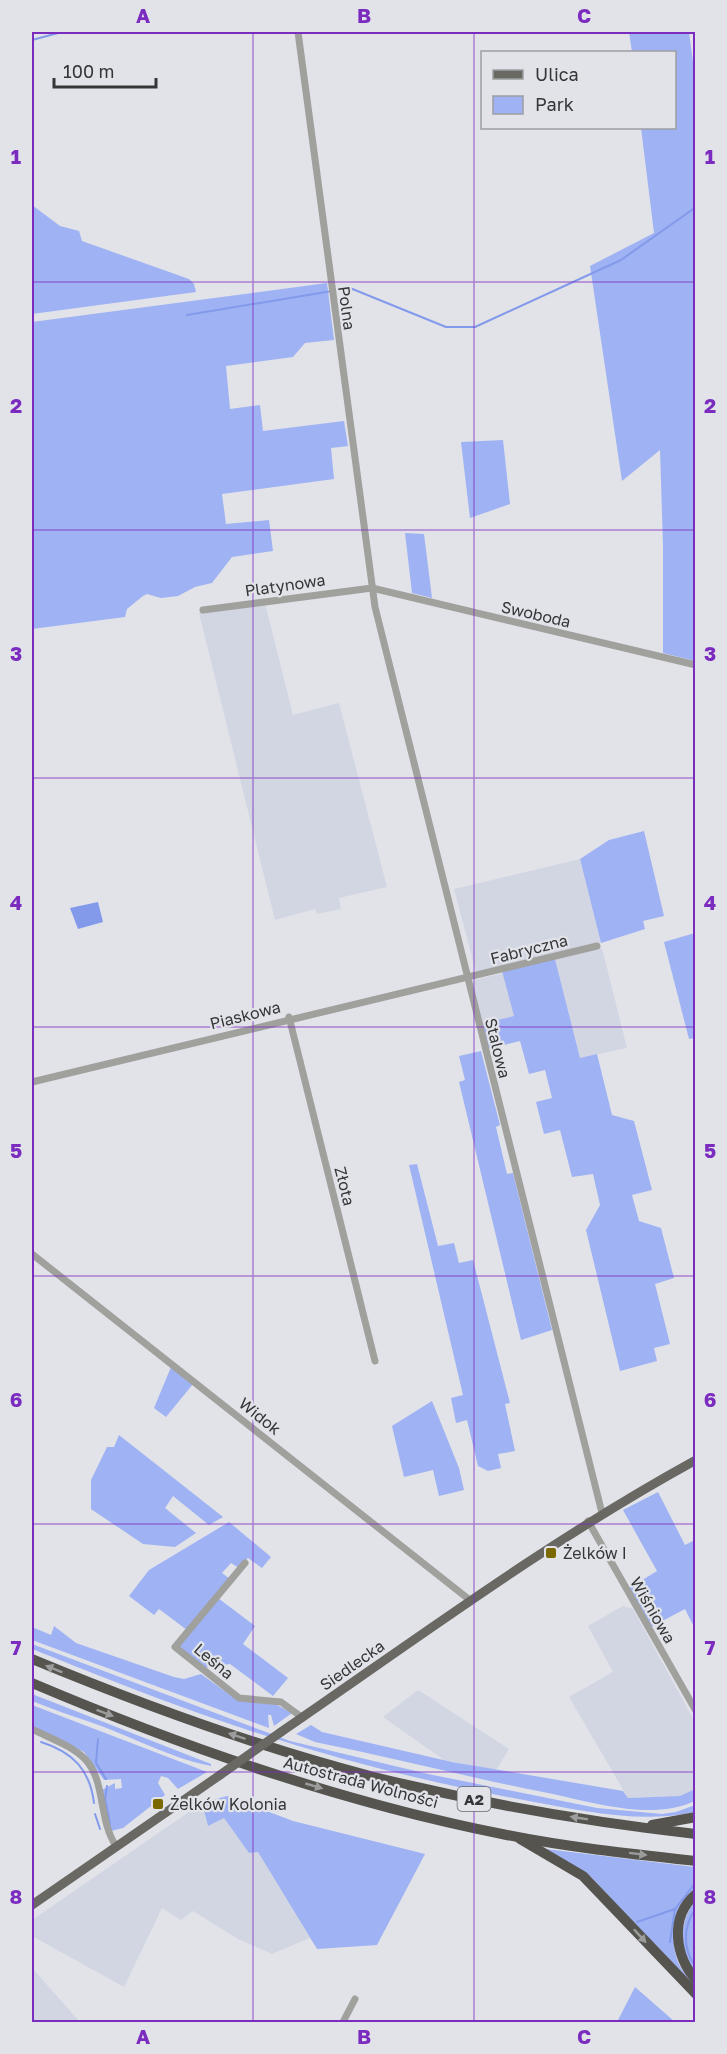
<svg xmlns="http://www.w3.org/2000/svg" width="727" height="2054" font-family="'Golos Text',sans-serif">
<rect width="100%" height="100%" fill="#e1e3e9"/>
<!-- built -->
<g fill="#d2d6e3">
<polygon points="265,603 293,715 339,703 387,887 339,898 341,909 317,914 315,909 275,920 199,613"/>
<polygon points="580,859 601,943 476,972 454,889"/>
<polygon points="602,948 627,1048 580,1058 555,959"/>
<polygon points="503,973 514,1016 481,1024 472,985 475,980"/>
<polygon points="623,1606 633,1609 695,1722 695,1789 680,1796 628,1798 569,1697 613,1672 588,1626"/>
<polygon points="418,1690 509,1749 496,1770 444,1760 383,1717"/>
<polygon points="202,1803 208,1826 224,1818 249,1853 258,1852 310,1938 272,1954 238,1939 193,1911 181,1920 162,1908 124,1987 32,1936 32,1920"/>
<polygon points="32,1968 80,2022 32,2022"/>
</g>
<!-- green -->
<g fill="#9fb2f3">
<polygon points="629,32 689,32 695,77 695,661 663,653 663,546 660,450 622,481 590,266 654,233 641,128 674,128 674,52 632,52"/>
<polygon points="32,205 60,226 79,231 82,241 189,279 194,284 196,292 32,314"/>
<polygon points="327,283 334,340 305,343 293,357 226,366 230,409 260,405 263,431 344,421 348,446 331,448 334,479 222,494 226,524 269,520 273,551 232,557 212,583 195,587 178,596 161,598 147,594 143,596 127,609 125,617 32,629 32,322"/>
<polygon points="503,440 510,504 470,518 461,442"/>
<polygon points="405,533 424,534 432,598 412,593"/>
<polygon points="644,831 664,916 643,921 645,929 601,943 580,859 609,840"/>
<polygon points="695,933 695,1038 689,1039 664,942"/>
<polygon points="555,959 580,1058 597,1054 612,1115 634,1121 652,1190 632,1195 639,1221 661,1228 674,1278 655,1284 670,1344 654,1348 657,1361 620,1371 586,1230 600,1205 593,1174 572,1177 560,1130 544,1134 536,1102 552,1098 545,1070 529,1074 520,1041 487,1049 481,1024 514,1016 502,971"/>
<polygon points="481,1051 500,1125 496,1127 507,1174 513,1173 552,1330 521,1340 459,1082 465,1080 459,1056"/>
<polygon points="417,1164 438,1246 454,1243 459,1263 473,1260 510,1403 505,1404 515,1451 498,1454 501,1468 488,1471 478,1466 467,1420 456,1423 451,1398 463,1395 409,1165"/>
<polygon points="171,1367 193,1384 166,1417 154,1408"/>
<polygon points="432,1401 459,1468 464,1490 439,1496 433,1470 404,1477 392,1426"/>
<polygon points="119,1435 223,1517 209,1525 173,1496 165,1508 196,1533 175,1547 143,1544 91,1509 91,1480 107,1447 114,1447"/>
<polygon points="658,1492 685,1545 695,1540 695,1629 685,1609 651,1627 629,1588 657,1571 623,1510"/>
<polygon points="229,1522 271,1557 262,1568 248,1558 239,1568 231,1563 222,1573 230,1579 187,1630 159,1609 154,1615 129,1596 149,1570"/>
<polygon points="218,1598 255,1626 243,1644 288,1678 273,1696 230,1664 203,1668 178,1647"/>
<polygon points="54,1626 76,1643 174,1677 184,1679 201,1674 237,1700 277,1705 292,1713 274,1726 271,1715 268,1715 269,1728 32,1640 32,1627 51,1635"/>
<path d="M 32,1644 L 290,1741 L 428,1774 L 597,1808 L 662,1814 L 676,1812 L 695,1805 L 695,1812 C 640,1824 584,1811 529,1801 C 418,1781 308,1752 201,1714 C 144,1694 88,1671 32,1649 Z"/>
<path d="M 32,1694 L 211,1764 L 211,1766 C 170,1758 133,1737 93,1723 C 72,1716 52,1709 32,1701 Z"/>
<polygon points="32,1705 207,1772 178,1789 168,1778 161,1776 158,1783 165,1795 123,1828 111,1831 102,1790 115,1783 115,1789 122,1788 121,1779 104,1780 84,1752 32,1726"/>
<path d="M 311,1725 L 322,1732 L 452,1762 L 623,1791 L 628,1798 L 680,1796 L 695,1789 L 695,1801 C 649,1822 590,1801 543,1792 C 466,1777 391,1757 315,1742 L 296,1734 Z"/>
<polygon points="227,1796 293,1821 425,1854 377,1945 317,1949 258,1852 249,1853 224,1818 208,1826 202,1803"/>
<path d="M 546,1849 L 695,1867 L 695,1888 C 677,1908 667,1941 680,1966 C 684,1974 693,1981 695,1989 L 591,1877 Z"/>
<path d="M 695,1901 L 695,1974 C 679,1952 678,1923 695,1901 Z"/>
<polygon points="635,1987 675,2022 617,2022"/>
</g>
<!-- water -->
<polygon fill="#839aeb" points="98,902 103,922 78,929 70,908"/>
<g fill="none" stroke-linecap="round" stroke-linejoin="round">
<!-- stream -->
<g stroke="#839aeb" stroke-width="2">
<polyline points="32,40 62,32"/>
<polyline points="187,315 350,288 446,327 475,327 621,260 696,207"/>
<polyline points="98,1739 96,1763 106,1779"/>
<path d="M 41,1742 C 73,1752 90,1770 94,1803"/>
<polyline points="107,1786 105,1799 110,1824"/>
<polyline points="95,1814 100,1829"/>
<path d="M 696,1908 C 683,1926 682,1949 696,1967"/>
<polyline points="637,1922 675,1909"/>
<polyline points="670,1942 675,1909 696,1882"/>
</g>
<!-- minor -->
<g stroke="#a0a09d" stroke-width="7">
<polyline points="298,32 375,607 602,1513"/>
<polyline points="203,610 372,588 696,665"/>
<polyline points="289,1017 375,1361"/>
<path d="M 32,1082 C 220,1035 409,992 597,946"/>
<polyline points="32,1254 471,1601"/>
<polyline points="588,1521 696,1711"/>
<polyline points="245,1563 175,1647 239,1698 281,1702 303,1718"/>
<path d="M 32,1729 C 49,1738 71,1745 85,1759 C 106,1781 98,1819 116,1846"/>
<polyline points="343,2022 355,1999"/>
</g>
<!-- major -->
<g stroke="#696863" stroke-width="9">
<path d="M 281,1732 C 418,1638 550,1540 696,1460"/>
<polyline points="32,1905 220,1775"/>
</g>
<!-- highway -->
<g stroke="#55544f" stroke-width="10">
<path d="M 32,1659 C 143,1705 257,1747 374,1777 C 480,1803 588,1822 696,1834"/>
<path d="M 32,1683 C 183,1747 340,1802 502,1834 C 565,1847 631,1854 696,1861"/>
<polyline points="652,1825 696,1817"/>
<polyline points="520,1839 583,1876 696,1994"/>
<path d="M 696,1894 C 669,1917 675,1956 696,1980"/>
</g>
<!-- major-bridge -->
<polyline stroke="#696863" stroke-width="9" points="220,1775 281,1732"/>
</g>
<!-- one-way arrows -->
<defs><path id="oneway-solid" d="M-6-.8H1V-3.2L6.5 0L1 3.2V.8H-6Z" transform="scale(1.5)"/></defs>
<g fill="#9b9c9c">
<use href="#oneway-solid" transform="translate(54 1669) rotate(-158)"/>
<use href="#oneway-solid" transform="translate(105 1713) rotate(21)"/>
<use href="#oneway-solid" transform="translate(237 1736) rotate(-162)"/>
<use href="#oneway-solid" transform="translate(314 1786) rotate(16)"/>
<use href="#oneway-solid" transform="translate(579 1818) rotate(-171)"/>
<use href="#oneway-solid" transform="translate(638 1854) rotate(7)"/>
<use href="#oneway-solid" transform="translate(640 1936) rotate(48)"/>
</g>
<!-- grid -->
<path fill="none" stroke="#7b2cbf" stroke-width="1.5" stroke-opacity="0.55" d="M 253,32 L 253,2022M 474,32 L 474,2022M 32,282 L 696,282M 32,530 L 696,530M 32,778 L 696,778M 32,1027 L 696,1027M 32,1276 L 696,1276M 32,1524 L 696,1524M 32,1772 L 696,1772"/>
<!-- markers -->
<g fill="#7b6900" stroke="#e1e3e9" stroke-width="2">
<rect x="545" y="1547" width="12" height="12" rx="3"/>
<rect x="152" y="1798" width="12" height="12" rx="3"/>
</g>
<g text-anchor="middle" dominant-baseline="central" stroke-width="4.5" stroke-linejoin="round" paint-order="stroke">
<!-- shield labels -->
<rect fill="#e1e3e9" stroke="#696a6d" stroke-width="1.5" x="457.5" y="1787" width="33" height="24" rx="4.5"/>
<g font-size="15" font-weight="bold" fill="#353638">
<text x="474" y="1799">A2</text>
</g>
<!-- street labels -->
<g font-size="16" fill="#353638" stroke="#e1e3e9">
<text transform="translate(347 308) rotate(82)">Polna</text>
<text transform="translate(285 585) rotate(-8)">Platynowa</text>
<text transform="translate(536 614) rotate(13)">Swoboda</text>
<text transform="translate(529 949) rotate(-14)">Fabryczna</text>
<text transform="translate(245 1015) rotate(-14)">Piaskowa</text>
<text transform="translate(498 1048) rotate(76)">Stalowa</text>
<text transform="translate(345 1186) rotate(76)">Złota</text>
<text transform="translate(260 1416) rotate(39)">Widok</text>
<text transform="translate(653 1610) rotate(60)">Wiśniowa</text>
<text transform="translate(214 1661) rotate(40)">Leśna</text>
<text transform="translate(352 1665) rotate(-35)">Siedlecka</text>
<text transform="translate(361 1782) rotate(15)">Autostrada Wolności</text>
</g>
<!-- poi labels -->
<g font-size="16" fill="#353638" stroke="#e1e3e9" text-anchor="start">
<text x="563" y="1553">Żelków I</text>
<text x="170" y="1804">Żelków Kolonia</text>
</g>
</g>
<!-- border -->
<rect width="727" height="2054" fill="none" stroke="#e1e3e9" stroke-width="66"/>
<!-- legend -->
<rect x="481" y="51" width="195" height="78" fill="#e1e3e9" stroke="#9c9ea2" stroke-width="1.5"/>
<rect x="493" y="70" width="30" height="9" fill="#696863" stroke="#9c9ea2" stroke-width="1.5"/>
<text x="535" y="81" font-size="18" fill="#353638">Ulica</text>
<rect x="493" y="96" width="30" height="18" fill="#9fb2f3" stroke="#9c9ea2" stroke-width="1.5"/>
<text x="535" y="111" font-size="18" fill="#353638">Park</text>
<!-- scale -->
<path d="M54 78v9h102v-9" fill="none" stroke="#353638" stroke-width="3"/>
<text x="63" y="78" font-size="18" fill="#353638" stroke="#e1e3e9" stroke-width="4.5" paint-order="stroke">100 m</text>
<rect x="33" y="33" width="661" height="1988" fill="none" stroke="#7b2cbf" stroke-width="2"/>
<g font-size="20" text-anchor="middle" font-weight="bold" fill="#7b2cbf">
<text x="143" y="23">A</text>
<text x="364" y="23">B</text>
<text x="584" y="23">C</text>
<text x="16" y="164">1</text>
<text x="710" y="164">1</text>
<text x="16" y="413">2</text>
<text x="710" y="413">2</text>
<text x="16" y="661">3</text>
<text x="710" y="661">3</text>
<text x="16" y="910">4</text>
<text x="710" y="910">4</text>
<text x="16" y="1158">5</text>
<text x="710" y="1158">5</text>
<text x="16" y="1407">6</text>
<text x="710" y="1407">6</text>
<text x="16" y="1655">7</text>
<text x="710" y="1655">7</text>
<text x="16" y="1904">8</text>
<text x="710" y="1904">8</text>
<text x="143" y="2044">A</text>
<text x="364" y="2044">B</text>
<text x="584" y="2044">C</text>
</g>
</svg>
